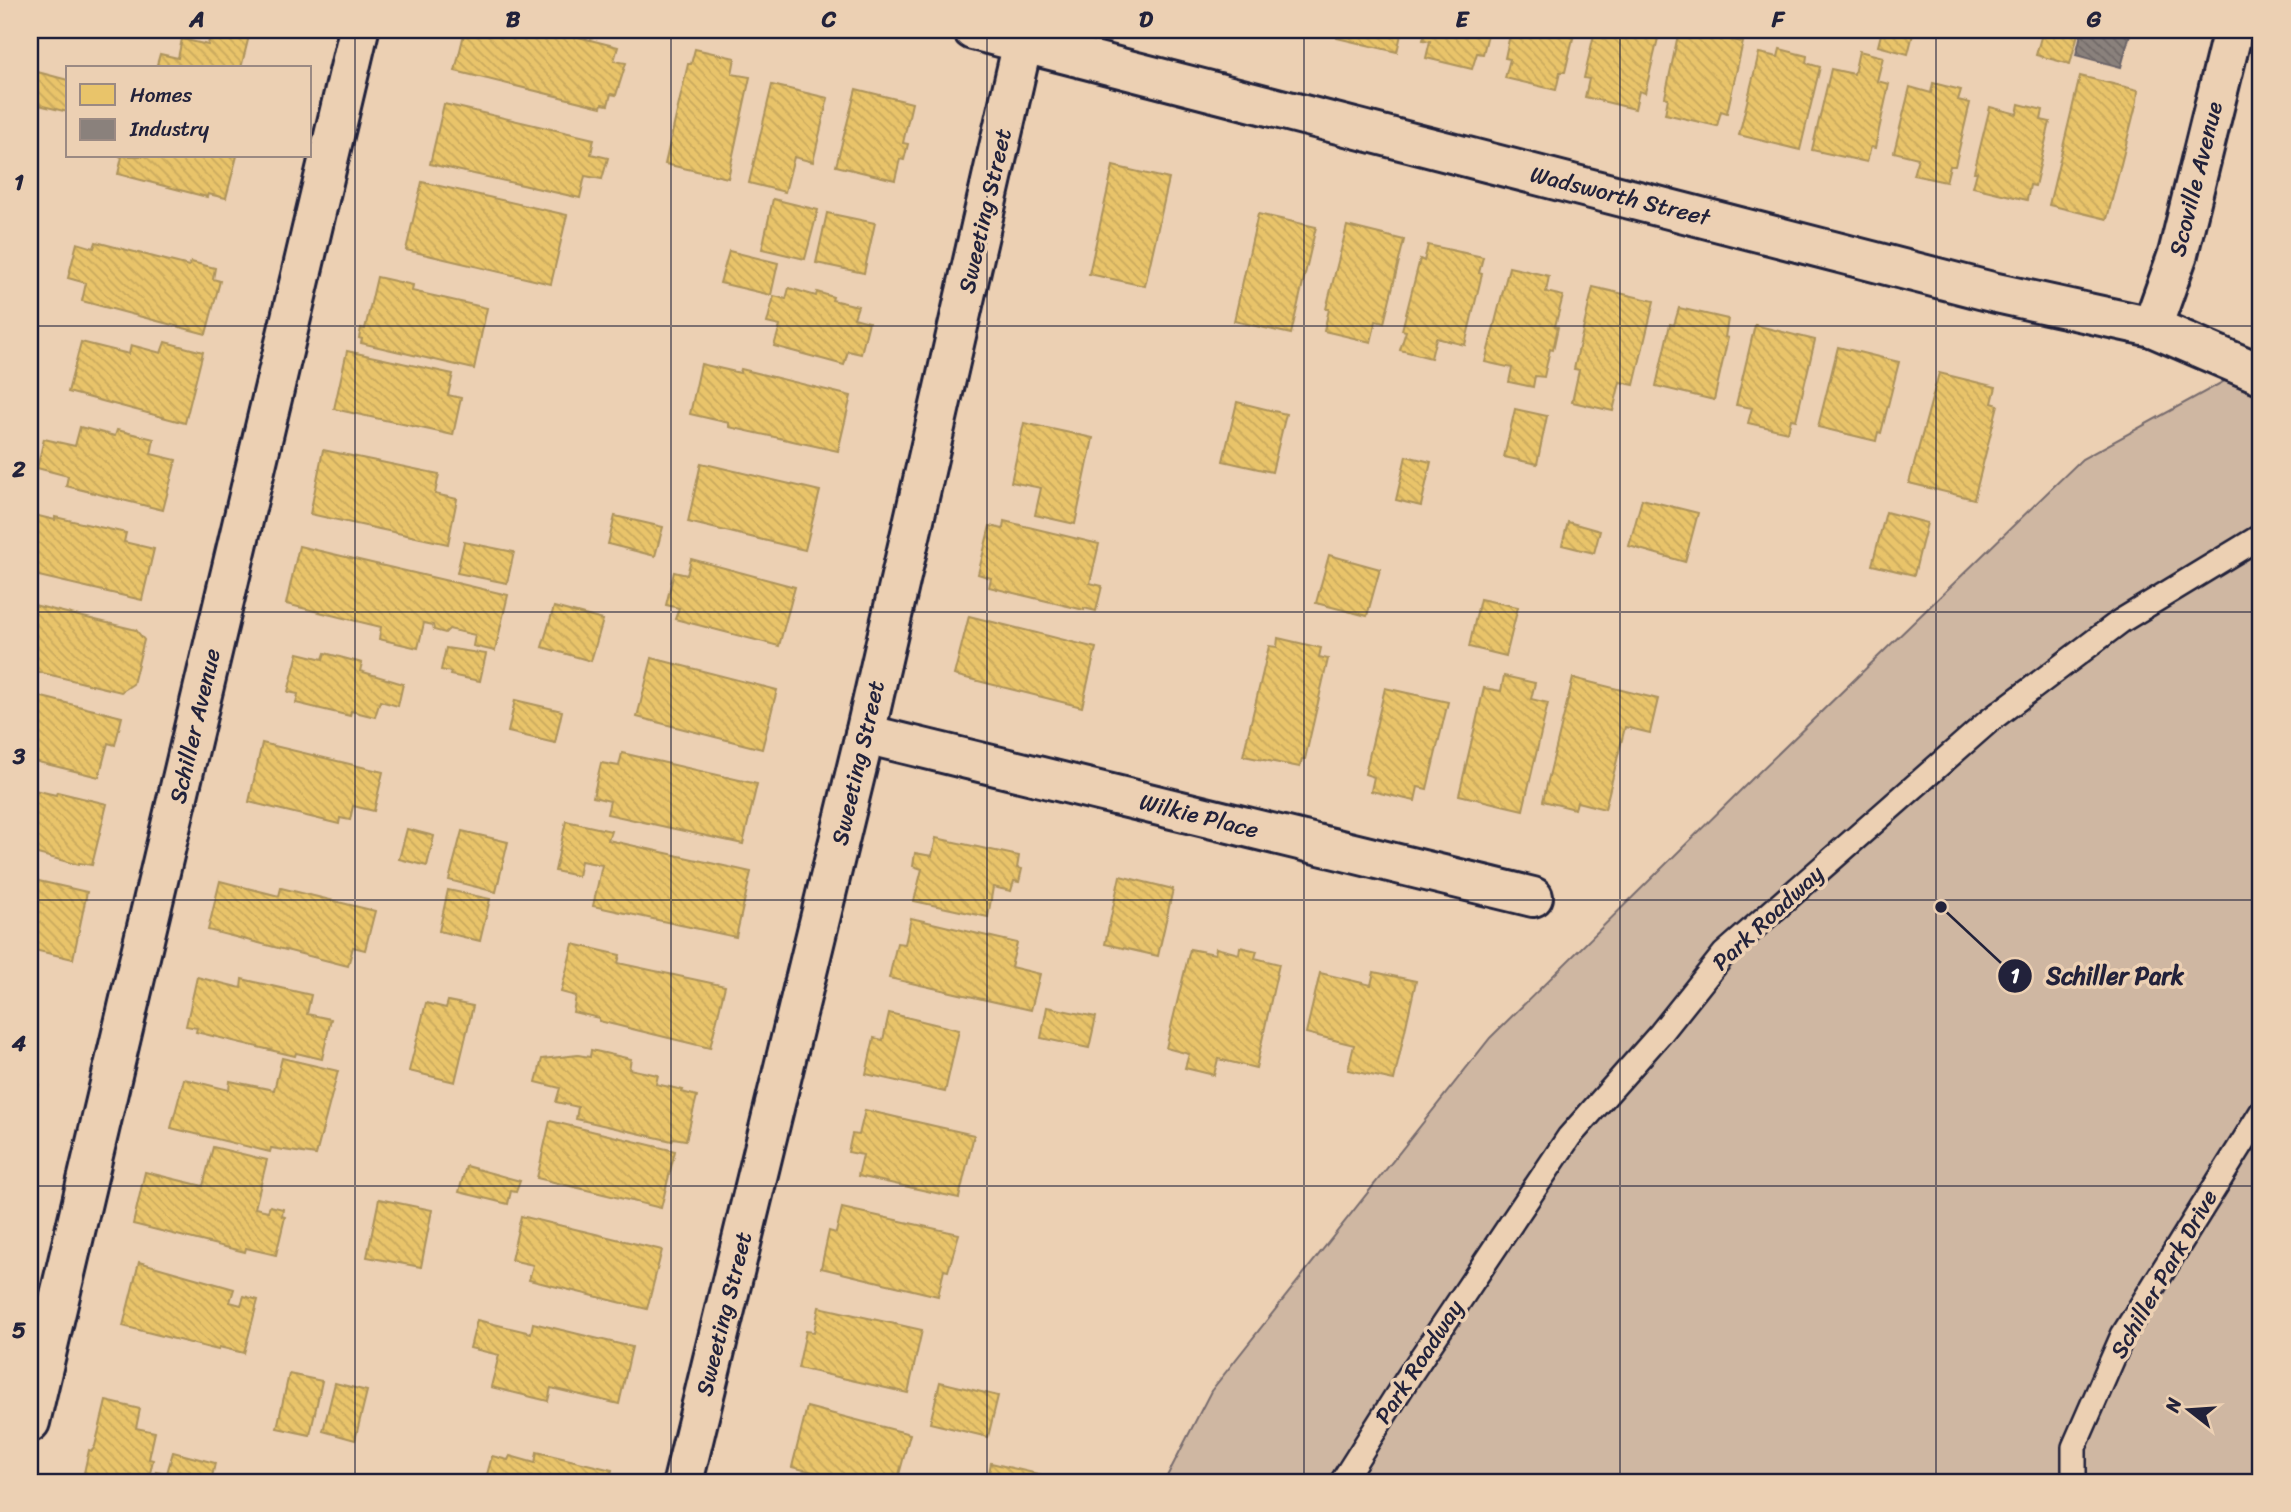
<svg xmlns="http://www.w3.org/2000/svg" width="2291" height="1512" font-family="Sriracha,sans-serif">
<defs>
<pattern id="homes-back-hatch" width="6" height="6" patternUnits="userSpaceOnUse" patternTransform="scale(1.75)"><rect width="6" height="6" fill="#e9c46a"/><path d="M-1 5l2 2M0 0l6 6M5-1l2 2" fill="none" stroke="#c8a85d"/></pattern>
<pattern id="industry-back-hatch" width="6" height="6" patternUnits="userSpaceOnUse" patternTransform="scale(1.75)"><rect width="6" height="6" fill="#8a817c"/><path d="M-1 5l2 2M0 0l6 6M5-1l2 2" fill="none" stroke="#706967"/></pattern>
</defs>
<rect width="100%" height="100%" fill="#ecd0b3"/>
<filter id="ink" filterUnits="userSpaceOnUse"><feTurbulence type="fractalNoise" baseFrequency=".0143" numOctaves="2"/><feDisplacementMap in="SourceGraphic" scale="14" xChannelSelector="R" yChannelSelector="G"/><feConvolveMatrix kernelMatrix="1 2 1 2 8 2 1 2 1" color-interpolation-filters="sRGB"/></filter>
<g filter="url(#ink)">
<!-- park -->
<polygon fill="#cfb7a2" stroke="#786c6e" stroke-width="2" points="2261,361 2261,1482 1164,1482 1211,1391 1490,1038 1754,777 2082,459"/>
<!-- homes -->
<g fill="url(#homes-back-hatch)" stroke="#ad935c" stroke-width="2">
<polygon points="211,30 249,36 241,68 156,68 160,54 178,58 182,39 208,45"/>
<polygon points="465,30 568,30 570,35 618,47 614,61 626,63 616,95 611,94 608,105 602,104 601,107 455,71"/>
<polygon points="1339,30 1402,30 1397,52 1337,38"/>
<polygon points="1426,30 1489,30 1483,54 1477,53 1472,69 1426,58 1430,41 1423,40"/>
<polygon points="1511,30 1575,30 1565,72 1560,72 1556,90 1505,78 1510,59 1505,58"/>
<polygon points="1595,30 1660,30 1645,93 1639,91 1635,109 1585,97 1589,79 1584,78"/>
<polygon points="1679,30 1734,30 1732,40 1743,42 1727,113 1721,111 1717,126 1665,114 1668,98 1665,97"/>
<polygon points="1882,30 1914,30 1908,54 1878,46"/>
<polygon points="2043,30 2079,30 2070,64 2036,55"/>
<polygon points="695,49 735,58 732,74 750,77 728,178 665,164 688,64 691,64"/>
<polygon points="1780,49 1807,56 1806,63 1820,67 1800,150 1739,135 1759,53 1778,57"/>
<polygon points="1859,51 1883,57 1877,81 1889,84 1875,148 1871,147 1867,162 1812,150 1831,69 1854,74"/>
<polygon points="30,70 68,80 68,112 30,103"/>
<polygon points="2080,76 2138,90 2137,101 2107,219 2049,205"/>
<polygon points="1933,83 1961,90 1958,100 1970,103 1955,166 1950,166 1946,182 1913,175 1918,158 1894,152 1910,87 1931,93"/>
<polygon points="772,85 828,98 813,162 794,157 785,192 749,183"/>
<polygon points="856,89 912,103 903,143 908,144 904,160 900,159 895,180 836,166"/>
<polygon points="444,104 594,139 591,154 608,158 602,179 585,176 580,198 430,164"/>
<polygon points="2019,104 2043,110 2041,120 2050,122 2035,186 2030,185 2027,200 1973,187 1977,172 1974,172 1990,107 2017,114"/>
<polygon points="119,156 237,156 226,198 208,194 207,197 118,174 122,157"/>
<polygon points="1113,166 1169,179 1145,286 1089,274"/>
<polygon points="422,182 567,215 551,284 406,250"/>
<polygon points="773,199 818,210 805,259 762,249"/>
<polygon points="827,213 875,223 864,273 816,263"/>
<polygon points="1258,214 1316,227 1291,334 1234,321"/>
<polygon points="1347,226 1404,240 1384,323 1376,321 1371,342 1324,331 1329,309 1326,309"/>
<polygon points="96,242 189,266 191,262 215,268 213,279 220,281 206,334 82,301 86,283 68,278 77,243 94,248"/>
<polygon points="1428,245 1483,257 1479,273 1482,274 1465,345 1436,338 1431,358 1400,350 1406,331 1402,330 1420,259 1424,261"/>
<polygon points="729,251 778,263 771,295 720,283"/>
<polygon points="1509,267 1549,276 1546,292 1563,296 1555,326 1558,327 1553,350 1550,349 1544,377 1535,376 1533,387 1509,382 1512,368 1485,362"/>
<polygon points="377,277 413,285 412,291 487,308 474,369 361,343 362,339 359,338 361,328 365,329"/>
<polygon points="1593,287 1654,301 1634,385 1620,382 1613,411 1572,402 1579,370 1574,369"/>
<polygon points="789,288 816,296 817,292 833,297 832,300 858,306 854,318 869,322 861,354 848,351 844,365 774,346 780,326 767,323 774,296 786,299"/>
<polygon points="1679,308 1728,319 1725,337 1728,338 1714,400 1656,386 1670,324 1674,325"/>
<polygon points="1755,325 1815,340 1796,420 1791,419 1788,432 1748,423 1752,408 1736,405"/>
<polygon points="81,342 129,354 131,345 161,353 165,342 203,352 185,423 68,392"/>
<polygon points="1838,347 1899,362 1881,433 1878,432 1876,441 1818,427"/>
<polygon points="347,351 453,374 448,395 461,398 453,435 334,409"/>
<polygon points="701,364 740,373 741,369 851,396 838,451 729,427 729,423 690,414"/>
<polygon points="1939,373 1996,387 1992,403 1998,405 1974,499 1909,483"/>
<polygon points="1237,402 1286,414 1272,472 1223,461"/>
<polygon points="1515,409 1547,416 1537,464 1504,457"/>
<polygon points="1024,423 1093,438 1075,524 1035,515 1041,488 1011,482"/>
<polygon points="80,427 115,436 117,430 154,439 151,454 176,460 163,510 66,486 68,476 37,468 44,439 75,446"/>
<polygon points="323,450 439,474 435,494 457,499 448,544 310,514"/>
<polygon points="1406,456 1431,462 1421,506 1396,500"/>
<polygon points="701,463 820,491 805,550 688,522"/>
<polygon points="1642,499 1698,513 1685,562 1629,546"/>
<polygon points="1886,512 1927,523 1914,575 1872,565"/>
<polygon points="30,514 55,520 55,517 126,533 124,542 154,549 142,600 30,574"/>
<polygon points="615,516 663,527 655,556 608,544"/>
<polygon points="1004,521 1099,544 1090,583 1102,586 1096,611 1084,608 1084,610 989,587 991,578 978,574 990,526 1003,529"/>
<polygon points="1568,522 1600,531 1594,553 1562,545"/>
<polygon points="464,542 514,552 507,583 457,573"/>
<polygon points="299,546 508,595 495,651 473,646 475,635 449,629 445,633 434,630 433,625 424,623 418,648 379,639 381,627 286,604"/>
<polygon points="1329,555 1380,569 1367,616 1316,603"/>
<polygon points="691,559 795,587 779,646 675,619 679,608 666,605 674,572 687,575"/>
<polygon points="1480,599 1518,607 1506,656 1469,647"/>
<polygon points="34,605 136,630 144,640 133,684 121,692 30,670 30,613 32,614"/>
<polygon points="554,607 603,620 591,661 542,647"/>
<polygon points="969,616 1096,648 1082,707 954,675"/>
<polygon points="1278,638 1321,648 1319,657 1328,659 1305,759 1302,759 1300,767 1243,756 1269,646 1277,647"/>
<polygon points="446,648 486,654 480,681 450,675 451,672 441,670"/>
<polygon points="298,653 323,659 325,653 362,663 360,671 403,684 398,706 380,701 375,717 351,711 350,716 296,703 298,694 288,692"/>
<polygon points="652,658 777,690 762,749 637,717"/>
<polygon points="1504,676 1535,683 1531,699 1548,703 1523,810 1459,795 1484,688 1501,691"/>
<polygon points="1573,678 1658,699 1650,733 1625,727 1605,809 1577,802 1575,809 1543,801"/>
<polygon points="1385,688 1448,702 1427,789 1418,787 1415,801 1371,791 1374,777 1365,774"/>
<polygon points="30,694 122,717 115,745 108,743 99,777 30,760"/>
<polygon points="515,700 562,711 555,743 508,732"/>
<polygon points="262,743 383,772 374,811 353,806 350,820 340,818 339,824 249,802"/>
<polygon points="622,753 757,784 743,844 607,814 610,801 593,797 601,763 619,766"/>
<polygon points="30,789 56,795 57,792 107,804 92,865 79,863 79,865 30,852"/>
<polygon points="566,821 611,831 608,840 751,872 736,937 593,906 602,865 581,861 578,876 555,871"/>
<polygon points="407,829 434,836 427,866 399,859"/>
<polygon points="462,831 508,842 496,892 449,880"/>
<polygon points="936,838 1019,856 1017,868 1022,869 1019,882 1014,881 1011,891 993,887 988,917 914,901 922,869 913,866 915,853 932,856"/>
<polygon points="1120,876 1173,889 1158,956 1105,944"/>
<polygon points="30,879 87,892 73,959 30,949"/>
<polygon points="220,881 279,896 281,888 375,911 365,950 353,947 348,966 208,930"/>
<polygon points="448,890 490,899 480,941 439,931"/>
<polygon points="911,918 1017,943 1011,967 1040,974 1031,1010 889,978 897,943 905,944"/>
<polygon points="573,944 620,955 618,963 725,986 710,1048 599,1021 599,1018 573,1012 576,996 561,992"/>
<polygon points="1240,947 1257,951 1255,958 1279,964 1256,1068 1218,1059 1214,1075 1185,1068 1189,1054 1166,1048 1190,949 1215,954 1216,948 1239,954"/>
<polygon points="1374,972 1416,981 1394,1080 1348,1070 1354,1045 1306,1033 1320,973 1371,985"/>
<polygon points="197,977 241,988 242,979 311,995 307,1014 331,1019 322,1059 296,1053 295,1056 196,1032 197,1028 186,1026"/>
<polygon points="448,1001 473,1006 455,1082 409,1071 426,1003 446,1008"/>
<polygon points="1047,1007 1096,1017 1089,1048 1041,1038"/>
<polygon points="889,1013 959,1030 945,1092 866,1074 874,1038 883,1040"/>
<polygon points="591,1050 631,1059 629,1069 658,1075 656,1084 683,1090 682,1092 697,1096 686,1140 673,1138 672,1141 576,1119 578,1107 556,1102 560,1088 536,1082 542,1059 578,1055 590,1057"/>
<polygon points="282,1058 338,1071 316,1155 271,1148 270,1152 171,1128 184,1079 229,1090 230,1081 274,1090"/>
<polygon points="30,1081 39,1083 30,1121"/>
<polygon points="865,1110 974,1135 959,1198 858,1176 863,1155 848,1152 852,1134 859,1135"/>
<polygon points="550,1121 675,1151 661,1208 537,1178"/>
<polygon points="213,1147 267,1160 255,1208 268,1211 270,1206 283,1209 282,1216 285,1217 276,1255 246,1248 245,1252 133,1224 145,1172 203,1186"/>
<polygon points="466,1166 520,1181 516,1192 511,1191 508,1204 459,1192"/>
<polygon points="379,1199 432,1210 421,1267 367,1257"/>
<polygon points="842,1208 959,1234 948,1271 944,1270 938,1296 821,1268 829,1231 836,1233"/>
<polygon points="521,1216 662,1250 647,1309 529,1280 533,1265 511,1260"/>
<polygon points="139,1262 234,1289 230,1302 241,1305 244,1296 258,1300 244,1353 219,1347 218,1350 123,1326"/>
<polygon points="819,1307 922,1330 908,1393 798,1368 806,1331 814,1332"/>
<polygon points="477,1320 531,1333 533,1323 632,1347 619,1404 551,1388 548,1401 491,1387 499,1355 470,1348"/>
<polygon points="289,1374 322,1381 310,1435 277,1428"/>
<polygon points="940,1382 998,1396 988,1437 930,1423"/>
<polygon points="335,1383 367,1391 355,1440 323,1431"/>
<polygon points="106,1401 140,1409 136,1428 155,1432 149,1459 153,1460 148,1482 82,1482 89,1450 92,1451 95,1446"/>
<polygon points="807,1407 910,1434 897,1482 853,1482 792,1467"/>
<polygon points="173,1452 215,1463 211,1482 154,1482 156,1471 167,1473"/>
<polygon points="537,1452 612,1470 609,1482 485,1482 492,1456 508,1460 510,1456 535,1463"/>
<polygon points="991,1463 1072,1482 987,1482"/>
</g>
<!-- industry -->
<polygon fill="url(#industry-back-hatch)" stroke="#6b6468" stroke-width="2" points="2082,30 2131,30 2121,67 2076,55"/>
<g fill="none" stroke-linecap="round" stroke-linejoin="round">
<defs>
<g id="service">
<polyline points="1342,1482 1409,1376 1569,1137 1661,1033 1724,954 1989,721 2121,621 2261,536"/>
<polyline points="2074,1482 2074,1447 2123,1335 2261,1113"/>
</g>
<g id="minor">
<polyline points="973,30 1992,292 2152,327 2261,374"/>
<polyline points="2152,327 2178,254 2233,30"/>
<polyline points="865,734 1533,897"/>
<polyline points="30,1422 359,30"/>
<polyline points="683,1482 865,734 1023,42"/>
</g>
</defs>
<!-- service casing -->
<use href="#service" stroke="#22223b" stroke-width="28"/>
<!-- minor casing -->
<use href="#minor" stroke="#22223b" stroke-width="44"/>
<!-- service -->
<use href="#service" stroke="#ecd0b3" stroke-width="23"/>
<!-- minor -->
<use href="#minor" stroke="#ecd0b3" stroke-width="38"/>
</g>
</g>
<!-- grid -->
<path fill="none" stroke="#22223b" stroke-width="2" stroke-opacity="0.55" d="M 355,30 L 355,1482M 671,30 L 671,1482M 987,30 L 987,1482M 1304,30 L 1304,1482M 1620,30 L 1620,1482M 1936,30 L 1936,1482M 30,326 L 2261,326M 30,612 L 2261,612M 30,900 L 2261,900M 30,1186 L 2261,1186"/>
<g text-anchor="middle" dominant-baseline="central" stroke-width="7" stroke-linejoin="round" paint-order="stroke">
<!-- street labels -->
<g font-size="23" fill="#22223b" stroke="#ecd0b3">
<text transform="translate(2196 179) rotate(-76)">Scoville Avenue</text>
<text transform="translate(1620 196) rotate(14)">Wadsworth Street</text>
<text transform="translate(985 211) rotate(-77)">Sweeting Street</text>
<text transform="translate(195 726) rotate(-77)">Schiller Avenue</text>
<text transform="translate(858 763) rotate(-77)">Sweeting Street</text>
<text transform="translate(1199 816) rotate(14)">Wilkie Place</text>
<text transform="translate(1768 918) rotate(-43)">Park Roadway</text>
<text transform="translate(2164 1274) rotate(-60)">Schiller Park Drive</text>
<text transform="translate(724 1314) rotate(-76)">Sweeting Street</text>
<text transform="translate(1419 1362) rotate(-57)">Park Roadway</text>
</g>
</g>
<!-- callouts -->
<path fill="none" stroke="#22223b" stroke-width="2.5" d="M1941 907L2015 976"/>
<g fill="#22223b" stroke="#ecd0b3" stroke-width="2.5">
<circle cx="1941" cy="907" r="7"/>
<circle cx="2015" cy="976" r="18"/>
</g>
<g font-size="21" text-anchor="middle" font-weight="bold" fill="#fff">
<text x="2015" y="983">1</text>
</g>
<g font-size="24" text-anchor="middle" font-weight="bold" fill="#22223b" stroke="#ecd0b3" stroke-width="7" stroke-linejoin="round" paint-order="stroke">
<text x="2115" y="984">Schiller Park</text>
</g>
<!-- margin -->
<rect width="2291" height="1512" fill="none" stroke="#ecd0b3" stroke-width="77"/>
<!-- legend -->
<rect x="66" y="66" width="245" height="91" fill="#ecd0b3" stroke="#9b8a83" stroke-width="2"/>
<rect x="80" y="84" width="35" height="21" fill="#e9c46a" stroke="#9b8a83" stroke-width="2"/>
<text x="130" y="102" font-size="21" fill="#22223b">Homes</text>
<rect x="80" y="119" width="35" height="21" fill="#8a817c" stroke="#9b8a83" stroke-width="2"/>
<text x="130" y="136" font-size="21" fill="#22223b">Industry</text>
<!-- north arrow -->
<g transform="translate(2189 1410) rotate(287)" stroke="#ecd0b3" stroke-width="5" paint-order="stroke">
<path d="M0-5L12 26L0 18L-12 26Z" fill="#22223b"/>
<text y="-10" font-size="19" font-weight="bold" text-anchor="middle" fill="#22223b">N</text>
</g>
<rect x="38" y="38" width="2214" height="1436" fill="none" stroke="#22223b" stroke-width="2.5"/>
<g font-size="23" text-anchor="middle" font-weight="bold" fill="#22223b">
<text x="197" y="27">A</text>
<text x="513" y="27">B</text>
<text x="829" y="27">C</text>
<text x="1146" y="27">D</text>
<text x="1462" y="27">E</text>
<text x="1778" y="27">F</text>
<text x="2094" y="27">G</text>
<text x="19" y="190">1</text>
<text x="19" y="477">2</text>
<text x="19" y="764">3</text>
<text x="19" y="1051">4</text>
<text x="19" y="1338">5</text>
</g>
</svg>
